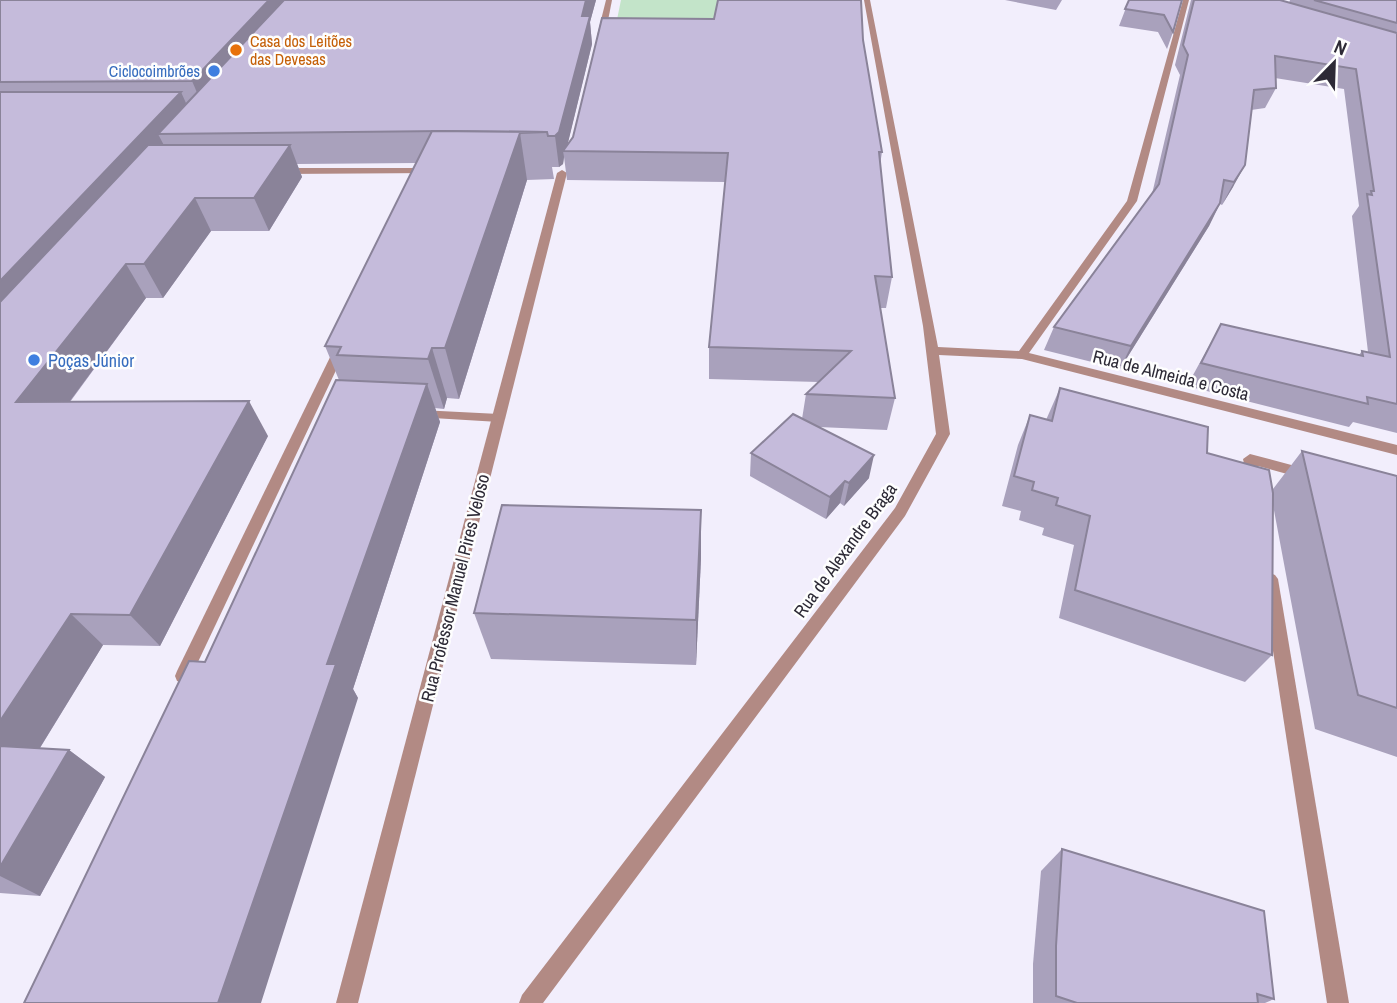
<svg xmlns="http://www.w3.org/2000/svg" width="1397" height="1003" font-family="'Archivo Narrow',sans-serif">
<rect width="100%" height="100%" fill="#f2eefc"/>
<!-- green -->
<polygon fill="#c3e4c9" points="621,0 802,0 721,22 612,44"/>
<g fill="none" stroke-linecap="round" stroke-linejoin="round">
<!-- lane -->
<g fill="#b28a84" fill-rule="evenodd">
<polygon points="341,343 347,347 189,681 183,683 177,681 175,676 177,671 335,347"/>
<polygon points="420,410 499,414 505,418 499,422 416,417 414,414"/>
<polygon points="1250,454 1310,470 1312,474 1305,479 1258,466 1261,483 1254,488 1249,487 1243,459"/>
<polygon points="1270,573 1275,575 1278,579 1349,1003 1327,1003 1262,579 1265,575"/>
</g>
<!-- street -->
<g fill="#b28a84" fill-rule="evenodd">
<polygon points="606,0 612,0 605,36 601,38 597,36"/>
<polygon points="864,0 870,0 938,347 1019,351 1127,201 1183,0 1189,0 1137,201 1029,353 1397,445 1397,455 1022,359 939,355 950,434 905,516 543,1003 519,1003 522,995 895,508 936,434 923,326"/>
<polygon points="430,168 435,171 433,173 283,174 278,171 283,168"/>
<polygon points="562,170 567,173 358,1003 336,1003 557,173"/>
</g>
</g>
<!-- wall -->
<g fill="#a9a1bc">
<polygon points="0,0 596,0 590,22 592,44 567,146 863,40 882,152 880,165 892,277 886,308 880,308 895,398 887,430 819,427 869,478 844,506 840,503 826,519 750,476 751,453 802,419 806,394 819,382 709,379 709,347 725,182 567,180 564,157 563,164 559,167 552,167 554,179 527,180 459,399 447,398 444,409 435,408 440,422 353,689 358,698 205,662 339,380 325,346 416,163 297,164 302,177 269,231 211,231 163,298 146,298 70,402 268,436 160,646 103,645 40,748 69,750 105,777 40,896 0,893"/>
<polygon points="1005,0 1062,0 1056,10"/>
<polygon points="1129,0 1182,0 1173,32 1167,49 1158,32 1119,26"/>
<polygon points="1191,0 1280,0 1289,3 1290,0 1397,0 1397,433 1353,422 1349,427 1187,386 1221,324 1359,355 1362,351 1368,352 1352,216 1359,206 1344,89 1275,78 1276,88 1265,108 1251,110 1233,187 1222,205 1220,204 1209,226 1120,369 1044,350 1054,327 1152,194 1180,75 1175,65"/>
<polygon points="1060,388 1207,453 1273,489 1302,451 1397,476 1397,757 1315,729 1273,505 1272,655 1245,682 1059,618 1074,545 1042,535 1044,528 1019,520 1021,511 1002,506 1018,445 1030,415 1046,420"/>
<polygon points="701,510 701,558 696,665 491,659 474,613"/>
<polygon points="1062,849 1274,999 1265,1003 1033,1003 1033,964 1041,871"/>
</g>
<!-- shaded-wall -->
<g fill="#8a8399">
<polygon points="269,0 304,0 205,111 192,81"/>
<polygon points="586,0 596,0 590,22 592,44 566,151 563,151 564,157 563,164 559,167 555,136 582,16"/>
<polygon points="181,92 195,123 158,134 168,153 0,343 0,281"/>
<polygon points="520,133 527,180 459,399 445,348"/>
<polygon points="290,145 302,177 269,231 254,198"/>
<polygon points="1245,165 1233,187 1222,205 1234,182"/>
<polygon points="195,198 211,231 163,298 144,264"/>
<polygon points="1220,203 1209,226 1120,369 1131,346"/>
<polygon points="126,264 146,298 44,436 16,402"/>
<polygon points="432,348 447,398 444,409 428,359"/>
<polygon points="427,384 440,422 353,689 358,698 261,1003 218,1003 327,664"/>
<polygon points="249,401 268,436 160,646 130,615"/>
<polygon points="874,455 869,478 844,506 849,483"/>
<polygon points="845,481 840,503 826,519 830,497"/>
<polygon points="701,510 701,558 696,665 696,620"/>
<polygon points="71,614 103,645 25,772 0,755 0,721"/>
<polygon points="69,750 105,777 40,896 0,876 0,867"/>
</g>
<!-- building -->
<g fill="#c5bbdb" stroke="#8a8399" stroke-width="2">
<polygon points="0,0 269,0 192,81 0,82"/>
<polygon points="284,0 586,0 582,16 590,16 559,132 555,136 548,136 547,132 443,131 158,134"/>
<polygon points="718,0 861,0 863,40 882,152 879,152 892,277 875,276 895,398 806,394 851,351 709,347 728,153 563,151 573,137 602,18 714,19"/>
<polygon points="1129,0 1182,0 1173,32 1164,15 1125,9"/>
<polygon points="1194,0 1280,0 1397,33 1397,404 1367,397 1368,404 1201,363 1221,324 1363,356 1362,351 1390,357 1367,194 1372,195 1371,191 1374,191 1356,69 1275,56 1276,88 1254,90 1245,165 1234,182 1224,180 1220,203 1131,346 1054,327 1159,184 1188,55 1183,45"/>
<polygon points="1314,0 1397,0 1397,23"/>
<polygon points="0,92 181,92 0,281"/>
<polygon points="432,131 547,132 520,133 445,348 432,348 428,359 337,355 341,347 325,346"/>
<polygon points="148,145 290,145 254,198 195,198 144,264 126,264 16,402 249,401 130,615 71,614 0,721 0,302"/>
<polygon points="336,380 427,384 327,664 336,664 218,1003 24,1003 189,661 205,662"/>
<polygon points="1060,388 1208,427 1207,453 1269,470 1273,493 1272,655 1075,590 1090,516 1056,505 1058,498 1032,490 1034,482 1014,476 1030,415 1052,421"/>
<polygon points="793,414 874,455 849,483 845,481 830,497 751,453"/>
<polygon points="1302,451 1397,476 1397,708 1358,695"/>
<polygon points="502,505 701,510 696,620 474,613"/>
<polygon points="0,746 69,750 0,867"/>
<polygon points="1062,849 1264,911 1274,999 1257,994 1258,1003 1077,1003 1056,996 1056,946"/>
</g>
<!-- markers -->
<circle fill="#e8710a" stroke="#fefefe" stroke-width="2.5" cx="236" cy="50" r="7"/>
<g fill="#3f7fe0" stroke="#fefefe" stroke-width="2.5">
<circle cx="214" cy="71" r="7"/>
<circle cx="34" cy="360" r="7"/>
</g>
<g text-anchor="middle" dominant-baseline="central" stroke-width="5" stroke-linejoin="round" paint-order="stroke">
<!-- far-food labels -->
<g font-size="16" fill="#c56008" stroke="#fefefe" text-anchor="start">
<text x="250" y="41">Casa dos Leitões<tspan x="250" dy="18">das Devesas</tspan></text>
</g>
<!-- far-shop labels -->
<g font-size="16" fill="#366cbe" stroke="#fefefe" text-anchor="end">
<text x="200" y="71">Ciclocoimbrões</text>
</g>
<!-- shop labels -->
<g font-size="18" fill="#366cbe" stroke="#fefefe" text-anchor="start">
<text x="48" y="360">Poças Júnior</text>
</g>
<!-- street labels -->
<g font-size="18" fill="#2d2a36" stroke="#fefefe">
<text transform="translate(1171 375) rotate(14)">Rua de Almeida e Costa</text>
<text transform="translate(845 550) rotate(-54)">Rua de Alexandre Braga</text>
<text transform="translate(455 588) rotate(-76)">Rua Professor Manuel Pires Veloso</text>
</g>
</g>
<!-- north arrow -->
<g transform="translate(1334 63) rotate(23)" stroke="#fefefe" stroke-width="5" paint-order="stroke">
<path d="M0-5L12 26L0 18L-12 26Z" fill="#2d2a36"/>
<text y="-10" font-size="19" font-weight="bold" text-anchor="middle" fill="#2d2a36">N</text>
</g>
</svg>
